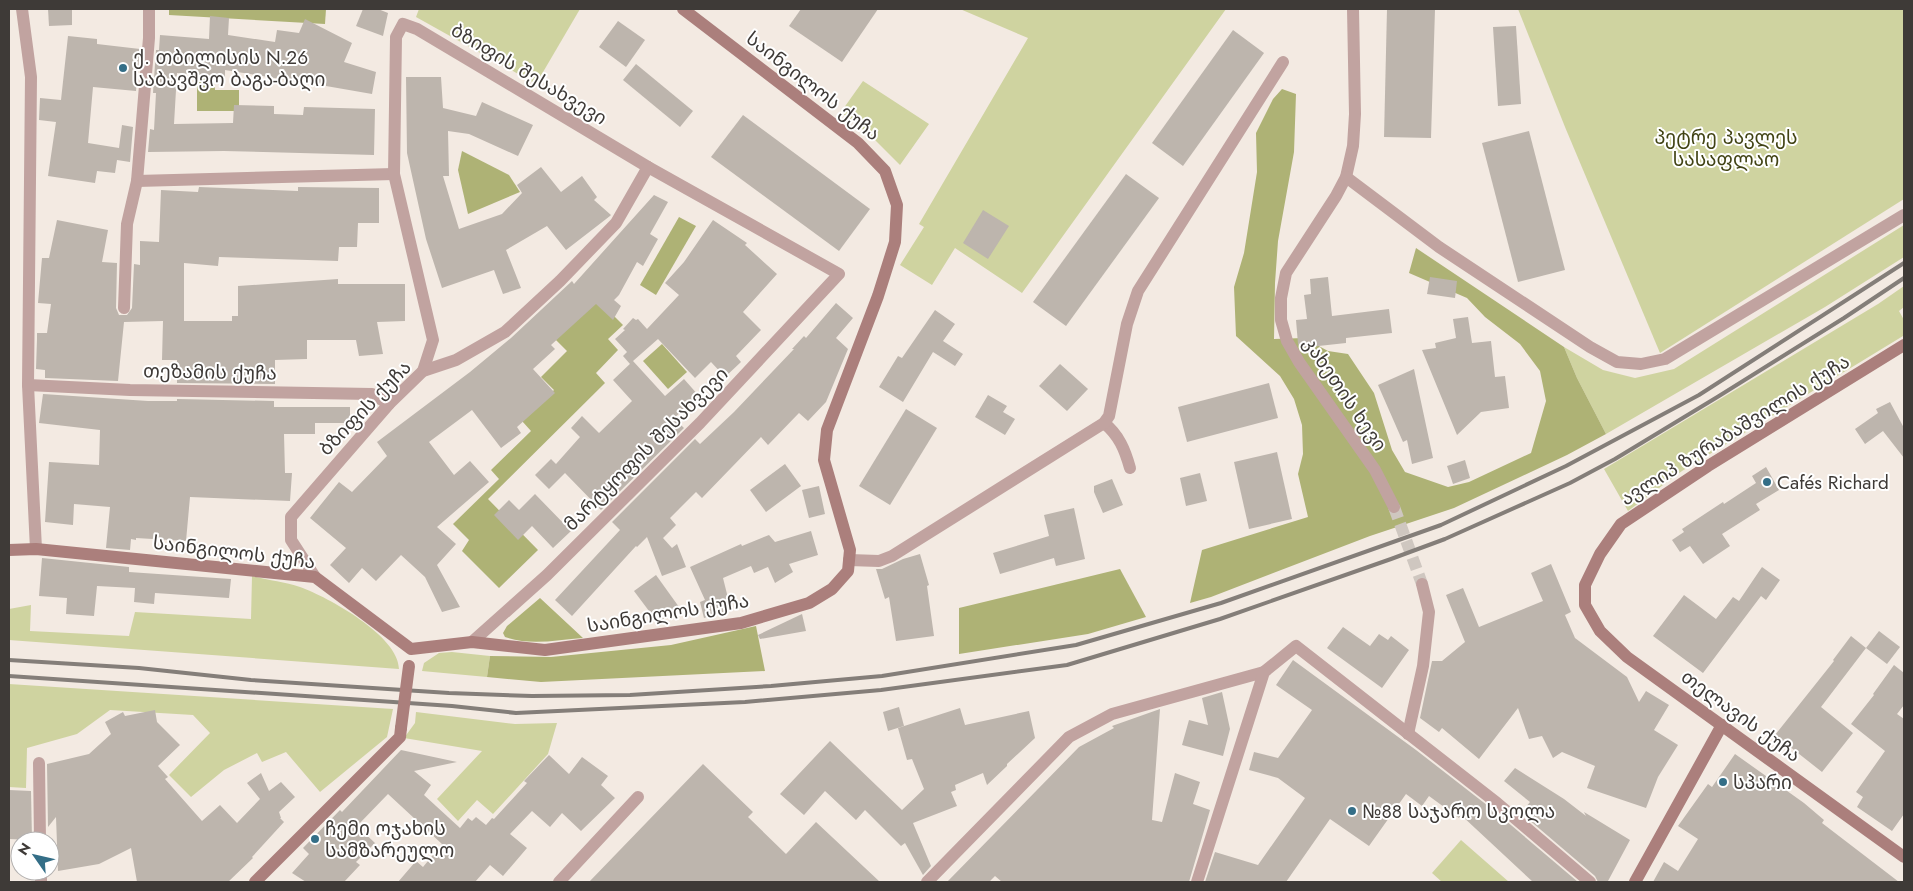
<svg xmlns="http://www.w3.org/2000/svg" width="1913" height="891" font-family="Jost,'Noto Sans Georgian',sans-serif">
<rect width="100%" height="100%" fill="#f3eae2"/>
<!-- green -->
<g fill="#cfd3a0">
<polygon points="419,9 580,9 536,84 416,17"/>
<polygon points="960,9 1226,9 1022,293 955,248 932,285 900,265 924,227 919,224 1028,38"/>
<polygon points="1518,9 1904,9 1904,199 1660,353 1565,127"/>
<polygon points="863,81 929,124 900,165 871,136 841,112"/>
<polygon points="1904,225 1904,257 1825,307 1606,434 1577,378 1564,347 1603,370 1635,378 1674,369"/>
<polygon points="1904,286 1904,307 1899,311 1904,320 1903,336 1682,471 1628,511 1604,469 1878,304"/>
<path d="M 252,576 C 267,580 285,582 300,587 C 328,597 399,636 399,669 L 9,640 L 9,609 L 31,605 L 30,631 L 129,636 L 135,612 L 251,619 Z"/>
<polygon points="452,652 490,656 487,677 422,671 424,663 439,653"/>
<polygon points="9,684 393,709 387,737 320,792 286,752 262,762 257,753 224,770 191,797 169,775 210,733 193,715 110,710 77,734 27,748 26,788 9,787"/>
<polygon points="416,712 515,724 557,723 548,754 493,814 477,800 458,821 437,799 482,751 404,738 415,723"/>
<polygon points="1461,840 1509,882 1442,882 1432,873"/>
</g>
<!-- forest -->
<g fill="#aeb275">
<polygon points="169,9 326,9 325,24 169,15"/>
<polygon points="197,77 214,77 215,90 239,90 239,111 197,111"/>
<polygon points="1282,89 1296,94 1294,152 1278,241 1275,283 1274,339 1304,338 1328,351 1348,354 1374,393 1392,450 1405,472 1448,487 1469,482 1531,453 1546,401 1540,371 1520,344 1485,317 1467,298 1409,273 1416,248 1564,347 1577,378 1606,434 1567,455 1454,508 1370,536 1211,597 1190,603 1202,550 1308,517 1298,474 1303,454 1302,425 1294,399 1280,376 1236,336 1234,287 1244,253 1257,172 1256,133 1273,99"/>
<polygon points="462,151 509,175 520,192 468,214 458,170"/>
<polygon points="679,217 696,226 656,295 640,285"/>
<polygon points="593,295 623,325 608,339 618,350 596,373 605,383 488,499 538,550 499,588 462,551 469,540 453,524 499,479 491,470 531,431 522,421 554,390 541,377 567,351 552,336"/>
<polygon points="662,344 687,372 668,389 643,361"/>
<polygon points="1120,569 1146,617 1088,634 959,654 959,608"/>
<path d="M 540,598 L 583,638 C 557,640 530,646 505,637 L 503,633 L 507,626 Z"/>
<polygon points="756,626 765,671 541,682 487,677 490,656 551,657 671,645"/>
</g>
<!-- building -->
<g fill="#bdb5ad">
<polygon points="48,9 72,9 72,25 49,26"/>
<polygon points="363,9 378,9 388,13 383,36 356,26"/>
<polygon points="801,9 878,9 842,62 789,26"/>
<polygon points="1387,9 1435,9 1431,138 1384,137"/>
<polygon points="210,16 229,18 228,35 275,42 277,30 299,33 305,19 352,43 344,62 376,72 372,94 326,86 326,84 300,82 225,70 225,77 177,73 174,124 233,123 234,105 274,106 274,114 303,115 304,107 375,109 374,155 224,151 148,152 150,129 154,130 156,93 153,93 156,50 159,50 160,35 209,39"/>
<polygon points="618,21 645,40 626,67 599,47"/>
<polygon points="1516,26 1521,104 1498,106 1493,27"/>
<polygon points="1233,30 1264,53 1183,166 1152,143"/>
<polygon points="68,36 97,39 97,44 140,49 136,91 93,87 88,143 119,148 122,125 133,127 130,162 117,160 115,173 97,171 95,183 48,176 56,122 39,120 40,98 61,100"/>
<polygon points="636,64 693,111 680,127 623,80"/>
<polygon points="406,77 441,77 443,108 476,116 482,102 533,125 518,156 469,134 448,131 449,176 443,176 459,229 502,214 522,193 517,185 541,167 561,192 582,176 597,197 594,200 611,215 610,216 566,250 547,226 506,250 521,288 503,294 494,270 442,288 426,239 407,153"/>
<polygon points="743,115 870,209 839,251 711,157"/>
<polygon points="1529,131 1565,270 1518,282 1482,143"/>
<polygon points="1126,174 1159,198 1066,326 1033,302"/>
<polygon points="199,187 298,191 298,187 379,188 379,223 358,223 357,247 339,247 338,261 219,257 218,266 184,263 184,321 232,321 232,316 238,316 238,286 338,279 338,284 405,284 405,321 377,322 383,354 359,356 356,340 307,340 307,359 275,360 275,384 177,383 177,360 162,360 163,321 124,322 118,381 45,378 45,370 36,369 37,339 37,333 47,333 51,304 38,303 42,258 49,258 57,220 108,230 102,262 117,263 116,308 119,315 127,315 132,308 134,264 140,265 140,241 159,242 161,190 198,192"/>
<polygon points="654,195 668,202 650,234 658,239 643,266 637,262 619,295 614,300 621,306 613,320 596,304 551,345 555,349 533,369 555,393 517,427 521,433 501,448 472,410 429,442 454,475 470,461 489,482 437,527 456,544 437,565 460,607 442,612 425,577 401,555 376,581 362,568 349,583 330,565 346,548 310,518 339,482 352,492 387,456 377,442 470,372 511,338 572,281 574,284"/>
<polygon points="983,210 1009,226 988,259 963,243"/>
<polygon points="713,220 747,243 745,245 777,274 743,312 761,330 736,356 741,362 725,377 711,362 695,378 658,339 633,361 665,396 684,379 699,396 674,418 684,428 601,510 565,473 549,489 535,475 551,459 556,464 580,437 571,428 582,416 599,433 632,401 613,380 632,362 630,364 623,356 627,352 615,339 625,330 623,329 633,318 636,320 638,319 647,329 679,295 665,283 684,262"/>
<polygon points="1328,277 1332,316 1389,309 1392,333 1346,338 1346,343 1300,348 1298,344 1296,320 1307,319 1304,295 1311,294 1310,279"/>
<polygon points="1430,277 1457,281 1455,298 1427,294"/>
<polygon points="836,303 853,318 836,338 848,349 826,402 808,421 799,413 768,445 761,437 702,498 696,492 670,518 676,525 663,538 672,548 677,544 686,567 662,576 647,537 637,547 636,546 572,616 555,600 620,530 612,522 695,439 700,444 734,412 794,349 792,349 804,336 806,338"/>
<polygon points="935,310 955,324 943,341 963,354 955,366 933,352 903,402 879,387 898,356 902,358"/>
<polygon points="1468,317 1472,343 1491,341 1495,377 1505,376 1509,408 1481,412 1457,435 1422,350 1436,348 1435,343 1456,338 1453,319"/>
<polygon points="1060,364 1088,389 1067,411 1039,386"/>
<polygon points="1414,369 1433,458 1412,464 1407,440 1403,442 1378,385"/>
<polygon points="1269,383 1278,418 1187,442 1178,407"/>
<polygon points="43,394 148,401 177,401 177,399 274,401 274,407 350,407 350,423 315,423 315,434 284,434 285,473 292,473 290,501 190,497 186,541 136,538 136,540 131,539 130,550 106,548 110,507 74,504 73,525 45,522 49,462 99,465 100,430 39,423"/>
<polygon points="988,395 1007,406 1003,412 1015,419 1005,435 975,417"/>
<polygon points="1890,402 1904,428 1904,458 1883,431 1865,444 1855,429 1878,413 1876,409"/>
<polygon points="906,409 937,428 890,505 859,486"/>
<polygon points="1277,452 1292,519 1249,529 1234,462"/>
<polygon points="1465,460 1470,478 1453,484 1447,466"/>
<polygon points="785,464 801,486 766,512 750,490"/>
<polygon points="1766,467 1779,490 1756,504 1760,510 1722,534 1730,546 1703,564 1690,546 1680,552 1672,540 1684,532 1682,529 1723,502 1724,504 1756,483 1752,476"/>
<polygon points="1200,473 1207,501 1186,506 1180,478"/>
<polygon points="1112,479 1123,505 1103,513 1094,492 1094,486"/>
<polygon points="819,486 825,514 809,518 802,490"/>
<polygon points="535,494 571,531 553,548 532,526 518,540 494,515 509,500 519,510"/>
<polygon points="1074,508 1085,559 1056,566 1054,558 1000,574 993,553 1049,536 1044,515"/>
<polygon points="811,531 818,555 789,564 793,572 775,583 768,567 754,573 751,566 723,578 731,610 704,618 700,602 705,600 690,567 741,544 742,546 769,535 775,542"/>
<polygon points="920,554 929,585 927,586 934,636 896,641 889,597 885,599 876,569 882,569 903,559"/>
<polygon points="42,558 129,567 129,572 231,579 229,598 155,593 154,604 134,602 135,588 97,586 94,616 66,614 67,598 39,596"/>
<polygon points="1551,564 1571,612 1565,615 1575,638 1627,677 1639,702 1646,691 1669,705 1654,730 1678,745 1658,777 1646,808 1587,788 1595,766 1562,752 1553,758 1542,736 1529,739 1518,708 1479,759 1442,728 1439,732 1420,718 1432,661 1442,661 1465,642 1446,595 1463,588 1479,627 1543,601 1531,573"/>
<polygon points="1762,567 1780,580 1766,600 1761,596 1703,673 1653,636 1684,595 1716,619 1733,597 1739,601"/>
<polygon points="656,575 679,607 658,623 634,591"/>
<polygon points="802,614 806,631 760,639 758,635"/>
<polygon points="1343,627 1370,646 1379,634 1388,640 1391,636 1409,650 1382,688 1327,648"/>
<polygon points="1879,631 1900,647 1887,664 1866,648"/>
<polygon points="1851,636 1866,648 1821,707 1853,733 1822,772 1775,735 1834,661 1833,660"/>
<polygon points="1293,660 1416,750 1492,809 1578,882 1533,882 1461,815 1459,818 1429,796 1422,806 1406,794 1369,846 1330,819 1286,882 1205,882 1215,852 1258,865 1305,798 1278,778 1249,770 1254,752 1278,758 1312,710 1276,685"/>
<polygon points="1894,665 1904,673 1904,705 1897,714 1904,719 1904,814 1892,831 1857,807 1863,797 1856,792 1885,751 1851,724 1874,695 1873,694"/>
<polygon points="1222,692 1230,729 1223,756 1182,745 1189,720 1208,725 1202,698"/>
<polygon points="899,707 904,726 888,731 883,712"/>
<polygon points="960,708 965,725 1029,711 1035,738 1007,764 1007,766 987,785 983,773 955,785 956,790 951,792 957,806 913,823 931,866 923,875 905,843 901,846 865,810 856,820 825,791 804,815 780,794 830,741 902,810 924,789 912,759 907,760 898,728"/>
<polygon points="1160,709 1152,820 1162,822 1175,773 1200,782 1193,804 1210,810 1189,882 1002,882 995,876 989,882 947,882 1079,747 1114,728 1112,726"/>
<polygon points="155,710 157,722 180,745 158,766 168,777 165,779 202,821 220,805 237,823 260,799 247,783 261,773 269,791 281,782 295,797 279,812 281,818 280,818 284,822 252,857 253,858 228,882 137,882 131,848 99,864 58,871 56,817 48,827 47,764 89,754 111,734 105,722 123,712 125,716"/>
<polygon points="401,750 457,762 414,771 431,785 424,795 460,828 468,818 472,821 476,817 486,825 492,818 494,819 527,783 524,781 549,755 569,774 582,757 608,776 601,785 615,798 581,831 562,813 550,827 532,811 510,834 527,848 503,876 490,865 475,882 398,882 416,861 423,867 442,844 388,794 357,826 375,843 356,862 360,865 344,882 306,882 292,873 309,854 303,848 340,810 342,812"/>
<polygon points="1735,754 1804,803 1824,820 1822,823 1899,882 1653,882 1664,862 1678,871 1698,839 1678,826 1708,784 1712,787"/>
<polygon points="703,764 753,812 748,817 786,854 816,822 880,882 589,882"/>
<polygon points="1515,768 1564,799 1586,816 1584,812 1630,840 1608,881 1598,882 1595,876 1521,813 1530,802 1504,781"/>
<polygon points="9,790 31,791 32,840 9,839"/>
</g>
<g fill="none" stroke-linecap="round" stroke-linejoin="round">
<!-- street-tunnel -->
<polyline stroke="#cfc7c0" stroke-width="12" stroke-dasharray="12 6" stroke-linecap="butt" points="1394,507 1422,584"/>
<!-- street -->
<g stroke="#c1a3a0" stroke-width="12">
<polyline points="22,9 31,77 28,385 36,549"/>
<polyline points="1353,9 1355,114 1353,146 1346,177 1336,196 1286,273 1281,298 1281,320 1287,341 1299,362 1375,470 1394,507"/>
<polyline points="1346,177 1439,247 1590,347 1617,362 1641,364 1665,359 1904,215"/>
<polyline points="137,181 394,174"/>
<polyline points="124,308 127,224 137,181 149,38 149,9"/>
<polyline points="423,371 433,340 394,174 396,37 403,24 417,29 648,167 839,274 700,423 547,575 472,642"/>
<polyline points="28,385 130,390 372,394 389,404"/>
<path d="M 1104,423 C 1119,435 1125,450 1130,468"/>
<polyline points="849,560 879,561 892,556 1104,423 1109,416 1127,324 1138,291 1283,62"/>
<polyline points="315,577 291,540 291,517 389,404 423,371 456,360 505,332 560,281 616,223 648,167"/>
<polyline points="1408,734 1423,666 1429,612 1422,584"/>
<polyline points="39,763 40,841"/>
<polyline points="41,871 41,882"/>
<polyline points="559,882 638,797"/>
<polyline points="927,882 1069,737 1112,714 1264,672"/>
<polyline points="1197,882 1264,672 1296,646 1497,803 1590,882"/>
</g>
<!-- secondary -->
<g stroke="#ab7f7c" stroke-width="12">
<polyline points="1904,345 1708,466 1621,524 1600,554 1585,585 1585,605 1600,631 1627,657 1904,857"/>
<polyline points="9,550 36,549 315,577 411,649 472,642 545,650 741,623 809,603 832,589 848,571 850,550 824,460 827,430 878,296 895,242 897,205 885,171 858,143 683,9"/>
<polyline points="255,882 400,737 401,728"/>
<polyline points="1635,882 1722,725"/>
</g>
<!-- rail -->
<g stroke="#847e79" stroke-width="4">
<polyline points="9,660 139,668 251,680 449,693 532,696 630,695 771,686 882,676 1076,645 1221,603 1441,525 1566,466 1699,395 1904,263"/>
<polyline points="9,676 452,706 516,713 745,702 881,690 1067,665 1220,619 1391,559 1445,539 1570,483 1615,459 1719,396 1844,318 1904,278"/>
</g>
<!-- secondary-bridge -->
<polyline stroke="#ab7f7c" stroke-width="12" points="401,728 409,666"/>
</g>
<!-- markers -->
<g fill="#346e87" stroke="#fff" stroke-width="2">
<circle cx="123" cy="68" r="5"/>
<circle cx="1767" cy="482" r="5"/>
<circle cx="1723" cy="782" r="5"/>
<circle cx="1352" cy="811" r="5"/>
<circle cx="315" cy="839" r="5"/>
</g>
<g text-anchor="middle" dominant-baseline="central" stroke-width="4" stroke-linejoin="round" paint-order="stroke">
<!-- poi labels -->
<g font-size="19" fill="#3e3a37" stroke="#fff" text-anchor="start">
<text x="133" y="57">ქ. თბილისის N.26<tspan x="133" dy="22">საბავშვო ბაგა-ბაღი</tspan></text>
<text x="1777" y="482">Cafés Richard</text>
<text x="1733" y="782">სპარი</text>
<text x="1362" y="811">№88 საჯარო სკოლა</text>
<text x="325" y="828">ჩემი ოჯახის<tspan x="325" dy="22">სამზარეულო</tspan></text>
</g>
<!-- street labels -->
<g font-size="19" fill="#3e3a37" stroke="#fff">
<text transform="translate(529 74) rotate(31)">ბზიფის შესახვევი</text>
<text transform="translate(813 86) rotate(38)">საინგილოს ქუჩა</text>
<text transform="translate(210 372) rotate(1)">თეზამის ქუჩა</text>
<text transform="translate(1345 394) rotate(56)">კახეთის ხევი</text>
<text transform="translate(365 408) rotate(-46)">ბზიფის ქუჩა</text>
<text transform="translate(1735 430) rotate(-32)">ავლიპ ზურაბაშვილის ქუჩა</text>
<text transform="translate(646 449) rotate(-45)">მარტყოფის შესახვევი</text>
<text transform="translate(234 552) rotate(7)">საინგილოს ქუჩა</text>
<text transform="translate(668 613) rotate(-9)">საინგილოს ქუჩა</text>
<text transform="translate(1741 716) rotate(36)">თელავის ქუჩა</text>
</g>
<!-- park labels -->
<g font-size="19" fill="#414314" stroke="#fff">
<text x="1726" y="137">პეტრე პავლეს<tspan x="1726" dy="22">სასაფლაო</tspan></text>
</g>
</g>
<!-- border -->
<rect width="1913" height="891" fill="none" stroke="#3e3a37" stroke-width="20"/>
<!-- north arrow -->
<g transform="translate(35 856) rotate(304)"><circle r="24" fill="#ffffff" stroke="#b2b0af"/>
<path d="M0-4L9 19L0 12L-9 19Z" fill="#346e87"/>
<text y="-8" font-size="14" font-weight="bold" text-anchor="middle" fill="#3e3a37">N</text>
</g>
</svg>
